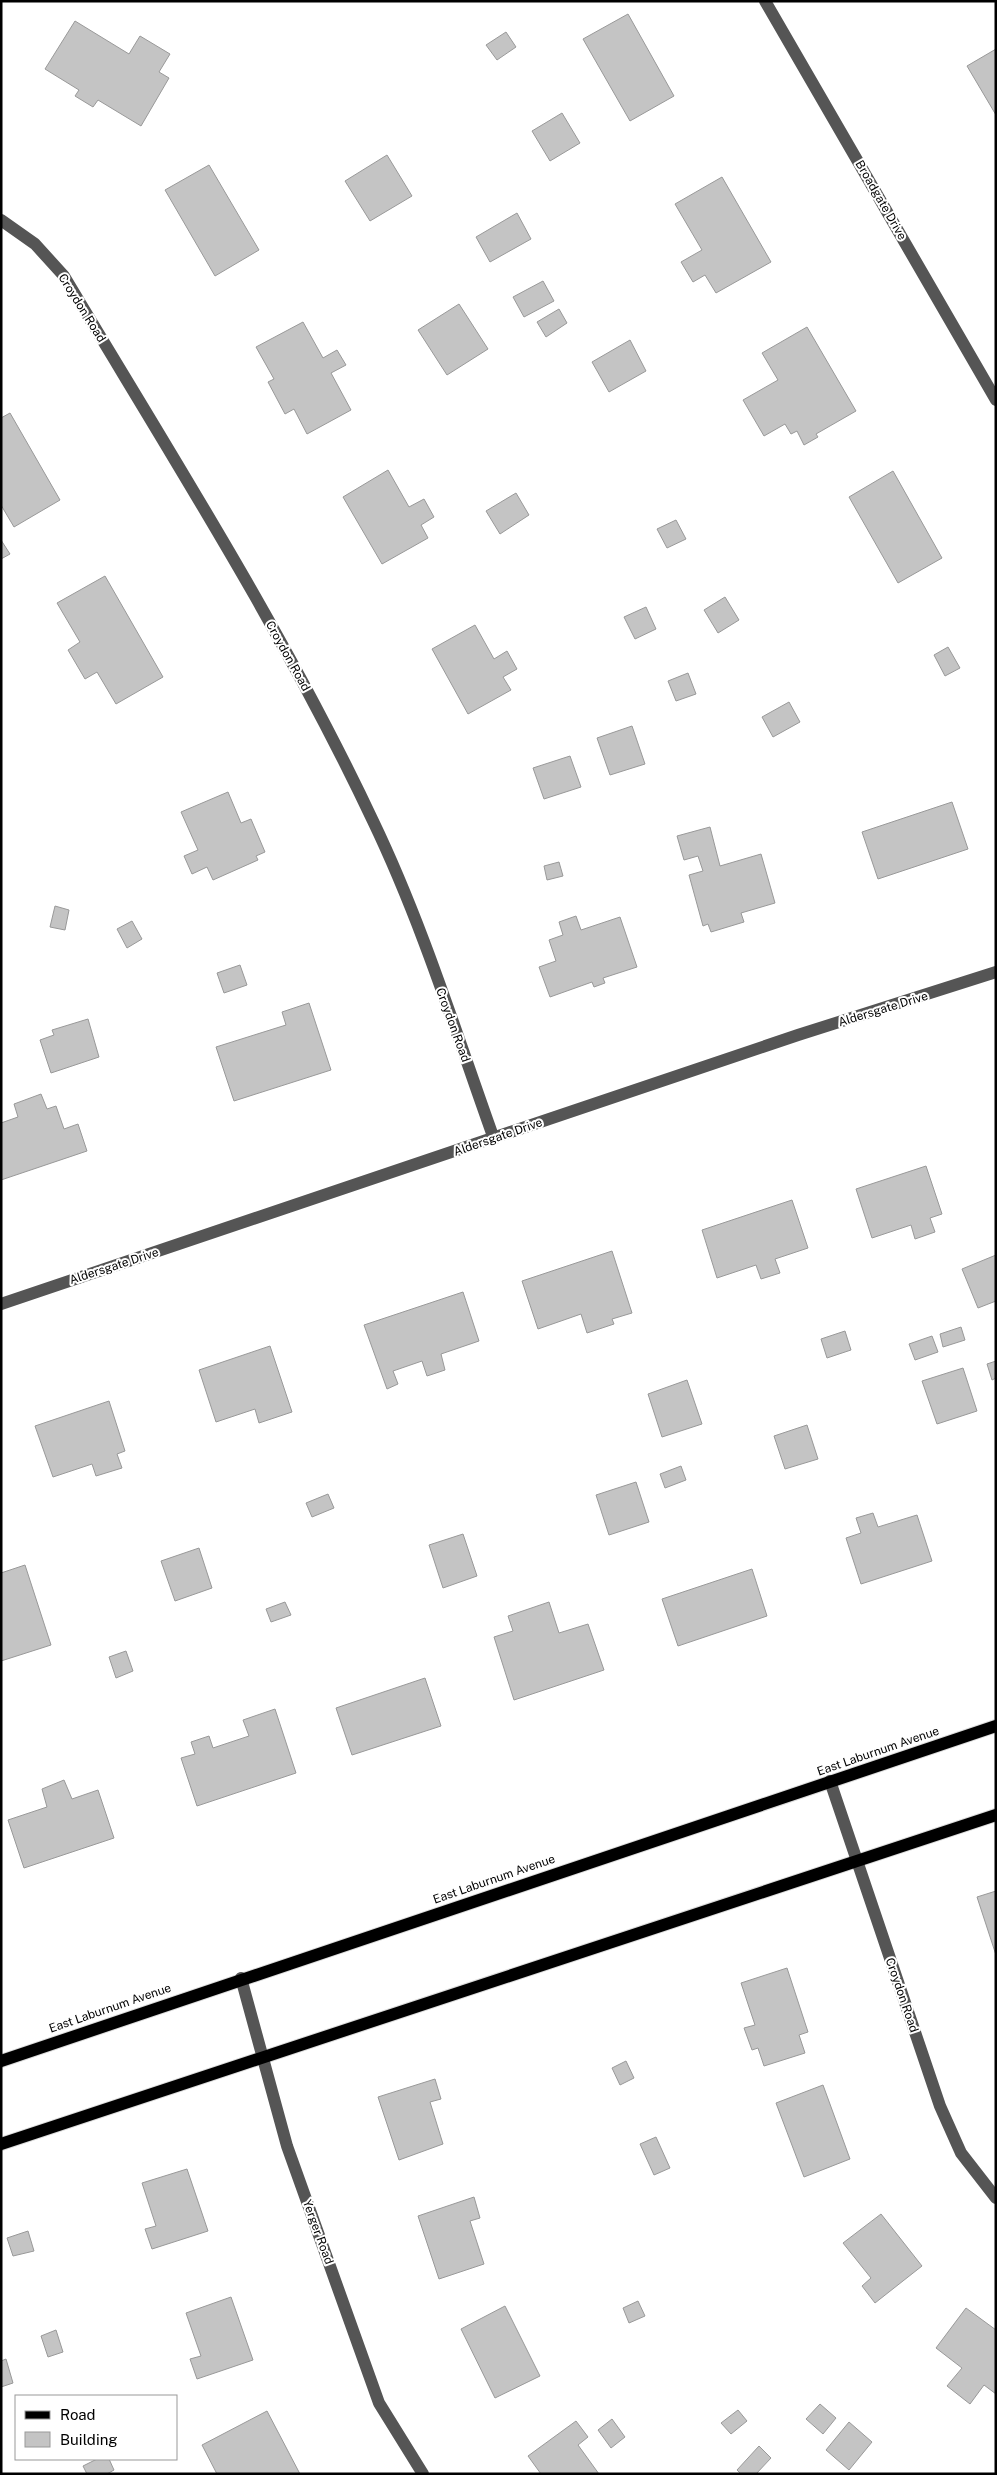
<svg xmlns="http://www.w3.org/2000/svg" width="997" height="2475" font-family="'Public Sans',sans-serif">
<rect width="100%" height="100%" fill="#fff"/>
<!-- building -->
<g fill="#c4c4c4" stroke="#999">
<polygon points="628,14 674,96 630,121 583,39"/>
<polygon points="75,21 129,54 140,36 170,54 159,72 169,78 141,126 98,100 93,107 75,96 79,90 45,69"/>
<polygon points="506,32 516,47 497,60 486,45"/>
<polygon points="996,49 996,115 967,66"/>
<polygon points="562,113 580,143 550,161 532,131"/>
<polygon points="387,155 412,196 370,221 345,181"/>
<polygon points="209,165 259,250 215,276 165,190"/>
<polygon points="722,177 771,262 716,293 705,275 693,282 681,262 702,250 675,204"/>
<polygon points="517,213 531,239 490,262 476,237"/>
<polygon points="543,281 554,301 524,317 513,297"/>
<polygon points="459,304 488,349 447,375 418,330"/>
<polygon points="559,309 567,323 546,337 537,322"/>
<polygon points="303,322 323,358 337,350 346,365 331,373 351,410 307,434 294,409 285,414 268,382 274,379 256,347"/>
<polygon points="807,327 856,411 816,434 818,437 804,445 797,431 791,434 785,424 764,436 743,400 778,380 762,353"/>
<polygon points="630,340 646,371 609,392 592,362"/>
<polygon points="10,413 60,500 14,527 1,505 1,418"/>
<polygon points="388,470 409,507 424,499 434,517 421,525 428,538 382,564 343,497"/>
<polygon points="893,471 942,558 898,583 849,497"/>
<polygon points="516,493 529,515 500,534 486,511"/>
<polygon points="676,520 686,539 667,548 657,529"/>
<polygon points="1,540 10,554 1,559"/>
<polygon points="105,576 163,677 116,704 97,672 85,679 68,650 80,642 57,603"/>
<polygon points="725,597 739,620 718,633 704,610"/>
<polygon points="646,607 656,629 635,639 624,617"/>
<polygon points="475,625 494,659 507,651 517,669 503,677 511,690 468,714 432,649"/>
<polygon points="948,647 960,668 945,676 934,655"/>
<polygon points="688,673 696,694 676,701 668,681"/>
<polygon points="789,702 800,722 773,737 762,717"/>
<polygon points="632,726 645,764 610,775 597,738"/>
<polygon points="570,756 581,787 544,799 533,768"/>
<polygon points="228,792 241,823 251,819 265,852 256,856 258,860 213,880 207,867 192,874 184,856 198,850 181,812"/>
<polygon points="952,802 968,849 878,879 862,832"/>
<polygon points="710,827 720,866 761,854 775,903 741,913 744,922 711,932 708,924 703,926 689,875 703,871 698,856 684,860 677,836"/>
<polygon points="559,862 563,876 547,880 544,866"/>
<polygon points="55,906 69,910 65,930 50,927"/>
<polygon points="576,916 581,930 620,917 637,967 603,978 605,983 594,987 592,982 550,997 539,967 556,961 549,940 563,935 559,922"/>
<polygon points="132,921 142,939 127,948 117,929"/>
<polygon points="240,965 247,985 224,993 217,973"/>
<polygon points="309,1003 331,1070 234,1101 216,1047 286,1025 282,1012"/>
<polygon points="88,1019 99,1057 51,1073 40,1040 54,1035 52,1030"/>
<polygon points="41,1094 47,1109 56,1106 64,1129 78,1124 87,1151 1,1180 1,1123 18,1117 14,1104"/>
<polygon points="926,1166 942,1214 930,1218 935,1232 915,1239 911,1225 872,1238 856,1189"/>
<polygon points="792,1200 808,1248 775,1259 780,1273 761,1279 756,1265 717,1278 702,1230"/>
<polygon points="612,1251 632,1313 612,1319 614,1324 587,1333 581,1314 538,1329 522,1281"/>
<polygon points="996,1255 996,1301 978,1308 962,1269"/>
<polygon points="463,1292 479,1341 441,1354 445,1370 427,1376 422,1361 393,1371 398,1384 387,1389 364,1325"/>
<polygon points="961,1327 965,1340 943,1347 940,1334"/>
<polygon points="845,1331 851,1350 827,1358 821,1339"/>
<polygon points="932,1336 938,1352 915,1360 909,1344"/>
<polygon points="270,1346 292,1412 259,1423 255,1409 216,1422 199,1370"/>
<polygon points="996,1361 996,1378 992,1380 987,1364"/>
<polygon points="963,1368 977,1411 937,1424 922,1381"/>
<polygon points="687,1380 702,1424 662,1437 648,1394"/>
<polygon points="109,1401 125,1451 117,1454 122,1468 96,1476 92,1464 53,1477 35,1426"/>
<polygon points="807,1425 818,1459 785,1469 774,1436"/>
<polygon points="681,1466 686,1480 665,1488 660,1474"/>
<polygon points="636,1482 649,1522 609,1535 596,1495"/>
<polygon points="328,1494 334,1508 312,1517 306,1503"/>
<polygon points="873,1513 878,1527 917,1515 932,1561 861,1584 846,1538 861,1533 856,1518"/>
<polygon points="463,1534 477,1576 443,1588 429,1545"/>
<polygon points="199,1548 212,1588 175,1601 161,1561"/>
<polygon points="25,1565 51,1645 1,1661 1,1573"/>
<polygon points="752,1569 767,1616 678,1646 662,1599"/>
<polygon points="285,1602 291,1615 271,1622 266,1609"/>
<polygon points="549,1602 559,1633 588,1624 604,1670 514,1700 494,1637 513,1631 508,1616"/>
<polygon points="126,1651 133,1671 116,1678 109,1657"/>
<polygon points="425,1678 441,1726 352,1755 336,1708"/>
<polygon points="275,1709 296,1773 197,1806 181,1758 195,1754 191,1742 209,1736 213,1748 249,1736 243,1720"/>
<polygon points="64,1780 72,1799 98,1790 114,1838 24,1868 8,1820 47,1807 42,1789"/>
<polygon points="996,1891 996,1955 977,1897"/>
<polygon points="787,1968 808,2032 799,2035 805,2053 764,2066 758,2048 752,2050 744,2028 755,2025 741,1983"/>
<polygon points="626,2061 634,2078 620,2085 612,2068"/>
<polygon points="435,2079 441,2099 430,2102 443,2144 399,2160 378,2097"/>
<polygon points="823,2085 850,2159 804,2177 776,2103"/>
<polygon points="656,2137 670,2168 654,2175 640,2144"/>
<polygon points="187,2169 208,2231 152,2249 145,2229 156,2226 142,2183"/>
<polygon points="474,2197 480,2218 470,2221 484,2264 439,2279 418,2216"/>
<polygon points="881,2214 922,2266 875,2303 862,2286 871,2278 843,2243"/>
<polygon points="28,2231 34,2251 13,2256 7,2238"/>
<polygon points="231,2297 253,2360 197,2379 190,2359 201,2356 186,2313"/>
<polygon points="638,2301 645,2316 629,2323 623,2308"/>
<polygon points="505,2306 540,2376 495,2398 461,2329"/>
<polygon points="966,2308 996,2330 996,2394 984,2385 970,2404 947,2386 962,2368 936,2348"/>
<polygon points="56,2330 63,2352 48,2357 41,2336"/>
<polygon points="6,2359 13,2383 1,2387 1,2361"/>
<polygon points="820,2404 836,2418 823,2434 806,2419"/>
<polygon points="738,2410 747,2421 731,2434 721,2423"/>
<polygon points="267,2411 300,2474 217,2474 202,2445"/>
<polygon points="612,2419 625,2437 611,2448 598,2430"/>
<polygon points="576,2421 588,2437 578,2445 599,2474 541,2474 528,2456"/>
<polygon points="849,2422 872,2442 849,2470 826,2450"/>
<polygon points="759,2446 771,2458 756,2474 741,2474 737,2470"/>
<polygon points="97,2459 109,2459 114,2470 107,2474 87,2474 83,2466"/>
</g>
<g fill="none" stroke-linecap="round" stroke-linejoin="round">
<defs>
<g id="major">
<polyline points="1,2061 996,1726"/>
<polyline points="1,2144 996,1815"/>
</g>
</defs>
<!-- major casing -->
<use href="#major" stroke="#dbdbdb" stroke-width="14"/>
<!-- minor -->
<g stroke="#555" stroke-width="12">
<polyline points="765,1 996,400"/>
<path d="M 1,220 L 35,244 L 64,276 C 171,455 284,632 373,821 C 422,923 456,1033 494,1139"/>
<polyline points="1,1304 798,1035 996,972"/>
<polyline points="830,1781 940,2106 961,2153 996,2198"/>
<polyline points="241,1978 287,2146 379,2403 423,2474"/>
</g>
<!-- major -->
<use href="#major" stroke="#000" stroke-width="12"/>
</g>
<g text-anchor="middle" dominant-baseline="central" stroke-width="4" stroke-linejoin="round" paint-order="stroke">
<!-- street labels -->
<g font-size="12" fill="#000" stroke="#fff">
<text transform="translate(881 200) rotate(60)">Broadgate Drive</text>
<text transform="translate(82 308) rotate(58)">Croydon Road</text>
<text transform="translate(288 656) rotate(61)">Croydon Road</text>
<text transform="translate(883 1009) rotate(-17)">Aldersgate Drive</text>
<text transform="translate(453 1025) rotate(70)">Croydon Road</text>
<text transform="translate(498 1137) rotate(-19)">Aldersgate Drive</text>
<text transform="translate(114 1266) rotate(-18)">Aldersgate Drive</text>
<text transform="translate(878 1751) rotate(-19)">East Laburnum Avenue</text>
<text transform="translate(494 1879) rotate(-19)">East Laburnum Avenue</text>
<text transform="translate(902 1995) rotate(71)">Croydon Road</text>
<text transform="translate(110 2008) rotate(-19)">East Laburnum Avenue</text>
<text transform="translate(318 2232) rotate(70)">Yerger Road</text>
</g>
</g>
<!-- border -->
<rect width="997" height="2475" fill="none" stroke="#000000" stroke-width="5"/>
<!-- legend -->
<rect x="15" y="2395" width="162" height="65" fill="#ffffff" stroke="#999999"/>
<rect x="25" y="2411" width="25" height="8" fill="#000000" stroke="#999999"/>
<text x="60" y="2420" font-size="15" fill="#000000">Road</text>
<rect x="25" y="2432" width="25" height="15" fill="#c4c4c4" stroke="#999999"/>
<text x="60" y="2445" font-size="15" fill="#000000">Building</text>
</svg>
